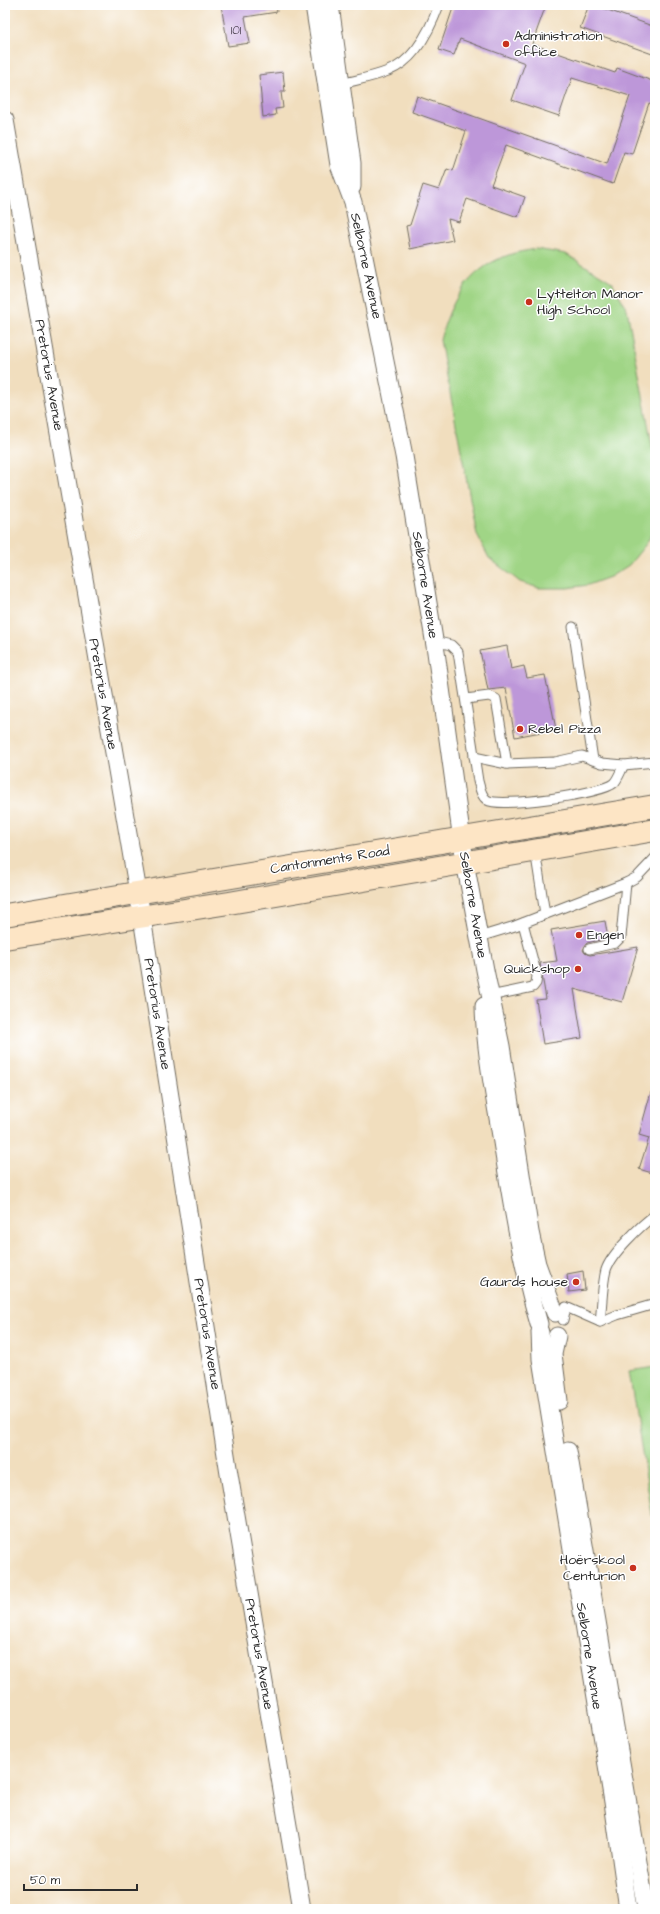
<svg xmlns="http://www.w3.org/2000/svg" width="660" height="1914" font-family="'Architects Daughter',sans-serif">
<rect width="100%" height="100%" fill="#fff"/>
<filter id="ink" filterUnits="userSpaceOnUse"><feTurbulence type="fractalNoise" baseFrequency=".025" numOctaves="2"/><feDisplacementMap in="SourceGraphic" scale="8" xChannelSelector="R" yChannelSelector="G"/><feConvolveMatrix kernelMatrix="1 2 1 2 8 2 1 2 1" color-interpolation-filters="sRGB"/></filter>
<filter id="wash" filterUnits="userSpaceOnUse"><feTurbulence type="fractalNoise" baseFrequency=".012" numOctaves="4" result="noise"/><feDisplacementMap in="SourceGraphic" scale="16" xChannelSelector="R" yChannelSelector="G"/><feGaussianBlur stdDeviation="0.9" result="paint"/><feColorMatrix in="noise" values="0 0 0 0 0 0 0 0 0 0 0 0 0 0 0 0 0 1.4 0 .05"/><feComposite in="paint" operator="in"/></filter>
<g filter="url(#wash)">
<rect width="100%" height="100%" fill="#f1debe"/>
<!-- green -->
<g fill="#a0d586" stroke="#668058">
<path d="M 536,249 L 566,254 L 612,282 L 627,309 L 655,462 L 655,528 L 646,544 L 629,565 L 610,577 L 588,585 L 567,588 L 539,588 L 520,582 L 489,558 L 477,535 L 440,340 C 450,303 467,270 506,256 C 515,252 526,251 536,249 Z"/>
<polygon points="655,1367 655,1533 629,1371"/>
</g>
<g id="blocks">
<!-- building -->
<g fill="#bd97d9">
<polygon points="221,5 276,5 277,12 245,17 250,43 228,46"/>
<polygon points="454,5 546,5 532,44 615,73 617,68 655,82 655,105 649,103 632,154 624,152 613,184 506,145 491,185 525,197 518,217 467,199 459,222 448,219 453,240 410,249 406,226 410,225 423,185 439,190 447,169 453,171 466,131 412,112 417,96 607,164 630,96 572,78 559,116 512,100 525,63 460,39 454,55 439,50"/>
<polygon points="589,5 594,5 655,27 655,55 580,28"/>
<polygon points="283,72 285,92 281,92 283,108 275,109 276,115 263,117 259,75"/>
<polygon points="507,646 511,669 524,666 527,678 545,675 556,729 515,737 506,688 488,690 480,651"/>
<polygon points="605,921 608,938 587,943 583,950 585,953 590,955 638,947 622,1002 574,989 582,1038 543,1044 536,1000 546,999 540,963 557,961 551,930"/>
<polygon points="651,1092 655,1092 655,1174 639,1169 649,1138 639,1135"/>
<polygon points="583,1271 585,1290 569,1292 567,1274"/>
</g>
</g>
</g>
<g filter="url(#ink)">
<use href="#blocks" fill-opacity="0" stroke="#706a5e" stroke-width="1"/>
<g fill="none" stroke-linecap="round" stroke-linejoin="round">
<defs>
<g id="lane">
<path d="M 341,84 C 356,80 373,77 388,71 C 415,61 430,30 439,5"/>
<polyline points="573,627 593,760"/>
<path d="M 434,641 L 451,645 L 458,652 L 478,781 C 480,788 481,796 487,800 C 500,808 602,794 614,783 C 618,779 621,770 624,765"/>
<polyline points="466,699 489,696 496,699 507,764"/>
<polyline points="474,757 507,764 555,762 582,756 602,763 624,765 655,762"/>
<polyline points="535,850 545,914"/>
<polyline points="479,937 515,926 626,883 637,877 655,858"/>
<polyline points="589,949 615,943 621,937 626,883"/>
<polyline points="490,996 533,987 536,983 537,976 523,923"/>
<polyline points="563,1320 566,1307 600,1322 617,1315 655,1304"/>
<path d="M 600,1322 C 602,1307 602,1285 606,1270 C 611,1254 641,1225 655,1215"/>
</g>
<g id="street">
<polyline points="314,5 339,165 353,202 404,456 436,652 465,862 485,970 501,1046 530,1232 537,1264 555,1313"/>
<polyline points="330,5 352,163 352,187"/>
<polyline points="5,120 138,892 229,1474 302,1909"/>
<path d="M 484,1006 C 485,1050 494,1093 501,1136 C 511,1199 521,1262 539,1324"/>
<polyline points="540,1332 541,1359 613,1802 628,1909"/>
<polyline points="557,1336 553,1354 559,1401"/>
<polyline points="568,1451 646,1909"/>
</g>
<g id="secondary">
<polyline points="5,915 655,806"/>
<polyline points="5,938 229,903 655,830"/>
</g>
</defs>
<!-- lane casing -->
<use href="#lane" stroke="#706a5e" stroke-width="11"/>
<!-- street casing -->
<use href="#street" stroke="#706a5e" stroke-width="19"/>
<!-- secondary casing -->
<use href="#secondary" stroke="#706a5e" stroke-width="24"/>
<!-- lane -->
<use href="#lane" stroke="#fff" stroke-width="9"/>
<!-- street -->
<use href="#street" stroke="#fff" stroke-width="17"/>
<!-- secondary -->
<use href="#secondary" stroke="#fde5c5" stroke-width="22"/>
</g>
</g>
<!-- markers -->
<g fill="#c8321e" stroke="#fff" stroke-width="1.5">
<circle cx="506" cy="44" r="4"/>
<circle cx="529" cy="302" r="4"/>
<circle cx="520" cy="729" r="4"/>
<circle cx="579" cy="935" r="4"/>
<circle cx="578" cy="969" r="4"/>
<circle cx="576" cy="1282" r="4"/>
<circle cx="633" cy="1568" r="4"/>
</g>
<g text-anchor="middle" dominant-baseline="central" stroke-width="3" stroke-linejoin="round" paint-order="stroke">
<!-- number labels -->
<g font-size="12" fill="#504656">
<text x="236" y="30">101</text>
</g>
<!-- poi labels -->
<g font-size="14" fill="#2b2b2b" stroke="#fff" text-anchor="start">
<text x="514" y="36">Administration<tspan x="514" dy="16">office</tspan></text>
<text x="537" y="294">Lyttelton Manor<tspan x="537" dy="16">High School</tspan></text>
<text x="528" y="729">Rebel Pizza</text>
<text x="587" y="935">Engen</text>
<text x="570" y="969" text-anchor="end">Quickshop</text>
<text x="568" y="1282" text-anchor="end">Gaurds house</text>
<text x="625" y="1560" text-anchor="end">Hoërskool<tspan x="625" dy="16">Centurion</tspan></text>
</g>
<!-- street labels -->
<g font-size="14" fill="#2b2b2b" stroke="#fff">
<text transform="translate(366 266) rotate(78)">Selborne Avenue</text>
<text transform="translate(49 375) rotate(80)">Pretorius Avenue</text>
<text transform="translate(425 585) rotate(81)">Selborne Avenue</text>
<text transform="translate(103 694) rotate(80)">Pretorius Avenue</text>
<text transform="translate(330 860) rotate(-9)">Cantonments Road</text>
<text transform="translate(473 905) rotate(80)">Selborne Avenue</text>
<text transform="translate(157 1014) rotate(81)">Pretorius Avenue</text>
<text transform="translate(207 1334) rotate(81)">Pretorius Avenue</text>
<text transform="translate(259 1654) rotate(80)">Pretorius Avenue</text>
<text transform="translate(589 1656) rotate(81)">Selborne Avenue</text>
</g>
</g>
<!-- margin -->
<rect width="660" height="1914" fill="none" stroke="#fff" stroke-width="20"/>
<!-- scale -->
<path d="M24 1884v6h113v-6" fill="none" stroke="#2b2b2b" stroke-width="2"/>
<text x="30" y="1884" font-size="12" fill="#2b2b2b" stroke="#ffffff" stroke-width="3" paint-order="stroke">50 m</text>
</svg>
